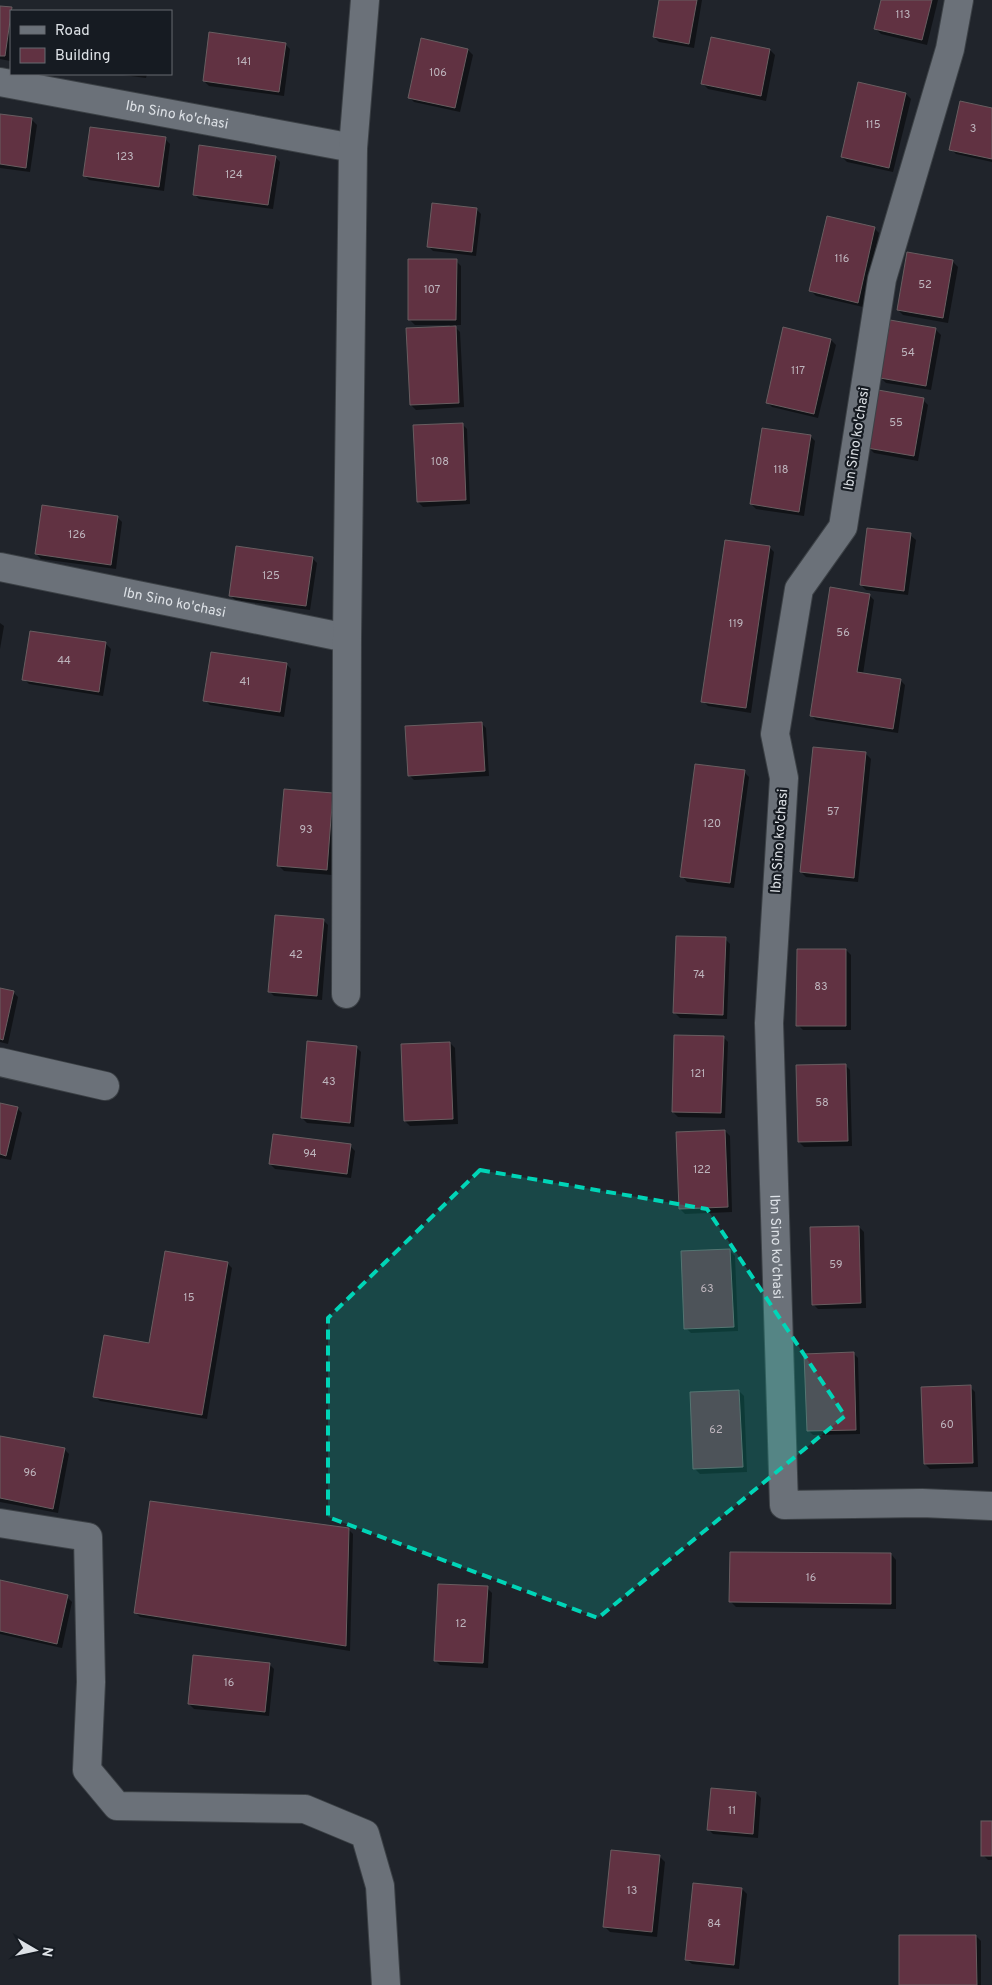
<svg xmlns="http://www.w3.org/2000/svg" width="992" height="1985" font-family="Overpass,sans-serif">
<rect width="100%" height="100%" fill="#20242b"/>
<!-- shadow -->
<g fill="#0007">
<polygon points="660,0 702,0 694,48 659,42 654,37"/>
<polygon points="882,0 938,0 927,45 881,34 876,29"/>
<polygon points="0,7 11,8 14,11 11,11 10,61 0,59"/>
<polygon points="285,44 290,49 284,96 209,86 204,81"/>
<polygon points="468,50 473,55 460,112 414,102 409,97"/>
<polygon points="770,50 775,55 766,101 708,89 703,84"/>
<polygon points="116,74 147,74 146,78"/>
<polygon points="906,94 911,99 893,172 847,162 842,157"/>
<polygon points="992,109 992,162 956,154 951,149"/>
<polygon points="0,115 32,120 37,125 30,172 0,168"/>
<polygon points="165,139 170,144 164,191 89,180 84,175"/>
<polygon points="275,157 280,162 273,209 199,199 194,194"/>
<polygon points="476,209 481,214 476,256 433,251 428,246"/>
<polygon points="874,228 879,233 863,307 816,296 811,291"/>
<polygon points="456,261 461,266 461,325 453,325 460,332 464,407 416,410 411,405 450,325 415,325 410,320"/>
<polygon points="953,262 958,267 948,323 903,315 898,310"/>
<polygon points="936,330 941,335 931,390 886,383 881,378"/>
<polygon points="831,340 836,345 818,418 772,407 767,402"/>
<polygon points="923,400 928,405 918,461 874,453 869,448"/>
<polygon points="462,424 467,429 470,504 423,507 418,502"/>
<polygon points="810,436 815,441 804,516 756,509 751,504"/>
<polygon points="117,517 122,522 116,569 41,559 36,554"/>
<polygon points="910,535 916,540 908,595 866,590 861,585"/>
<polygon points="769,547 774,552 751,713 708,706 703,701"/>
<polygon points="312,558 317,563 310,610 235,600 230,595"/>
<polygon points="869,595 874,600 863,674 900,680 905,685 898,733 816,720 811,715"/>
<polygon points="0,623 4,626 0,649"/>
<polygon points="31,632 106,644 111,649 103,696 29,684 24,679"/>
<polygon points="286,664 291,669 284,717 210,705 205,700"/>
<polygon points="481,723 486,728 489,776 414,780 409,775"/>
<polygon points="866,754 871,759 858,882 806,877 801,872"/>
<polygon points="744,772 749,777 734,888 687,882 682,876"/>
<polygon points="333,795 338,800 332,875 284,871 279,866"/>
<polygon points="323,920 328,925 322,1000 274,996 269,991"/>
<polygon points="725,939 730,944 727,1019 680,1018 675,1013"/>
<polygon points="846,950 851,955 851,1030 803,1030 798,1025"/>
<polygon points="0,989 13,992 18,997 8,1044 0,1042"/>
<polygon points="723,1037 728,1042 725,1118 678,1117 673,1112"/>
<polygon points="450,1043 455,1048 458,1124 410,1126 405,1121"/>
<polygon points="356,1047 361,1052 354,1127 307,1123 302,1118"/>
<polygon points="845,1065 850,1070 852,1146 804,1147 799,1142"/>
<polygon points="0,1105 17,1108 22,1113 11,1160 0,1158"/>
<polygon points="725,1131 730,1136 732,1212 685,1214 680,1209"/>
<polygon points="350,1146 355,1151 351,1178 275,1169 270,1164"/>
<polygon points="859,1227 864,1232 866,1308 818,1309 813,1304"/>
<polygon points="730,1251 735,1256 738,1331 691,1333 686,1328"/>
<polygon points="227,1263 232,1268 207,1419 100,1401 95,1396 150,1344"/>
<polygon points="853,1353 858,1358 860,1434 813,1435 808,1430"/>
<polygon points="970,1387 975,1392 978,1467 930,1469 925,1464"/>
<polygon points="739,1391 744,1396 747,1472 700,1474 695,1469"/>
<polygon points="0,1437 64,1449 69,1454 58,1513 0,1502"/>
<polygon points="348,1529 353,1534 350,1651 140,1617 135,1612"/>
<polygon points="891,1554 896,1560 896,1609 736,1607 731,1602"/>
<polygon points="0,1581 67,1597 72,1602 62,1648 0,1634"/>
<polygon points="487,1588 492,1593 488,1668 440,1665 435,1660"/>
<polygon points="269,1664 274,1669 269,1716 194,1709 189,1704"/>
<polygon points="756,1793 761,1798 758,1838 713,1834 708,1829"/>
<polygon points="992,1822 992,1860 988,1860 983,1855"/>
<polygon points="612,1852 660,1857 665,1862 657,1937 610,1932 605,1927"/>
<polygon points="742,1889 747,1894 739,1969 692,1964 686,1959"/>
<polygon points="976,1936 981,1941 981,1985 901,1985"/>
</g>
<!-- building -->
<g fill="#613242" stroke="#685d60">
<polygon points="659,0 697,0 689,44 653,37"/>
<polygon points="881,0 932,0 922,40 874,29"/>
<polygon points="0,6 12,7 5,56 0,56"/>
<polygon points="209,32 286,43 279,92 203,81"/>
<polygon points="711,37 770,49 761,96 701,84"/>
<polygon points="421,38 468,49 455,108 408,98"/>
<polygon points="858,82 906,93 889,168 841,157"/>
<polygon points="960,101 992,108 992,159 949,150"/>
<polygon points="0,114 32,118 26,168 0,164"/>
<polygon points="90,127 166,137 159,187 83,176"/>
<polygon points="199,145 276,156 268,205 193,195"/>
<polygon points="432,203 477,208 472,252 427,247"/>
<polygon points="827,216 875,227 858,303 809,291"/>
<polygon points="907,252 953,260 943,318 897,310"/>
<polygon points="408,259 457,259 456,320 408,320"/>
<polygon points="890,320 936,328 926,386 880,378"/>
<polygon points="456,326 459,403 410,405 406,328"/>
<polygon points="783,327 831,339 814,414 766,403"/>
<polygon points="878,390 924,398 914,456 867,448"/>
<polygon points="463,423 466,500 417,502 413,425"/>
<polygon points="762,428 811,435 799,512 750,504"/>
<polygon points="42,505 118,516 111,565 35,554"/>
<polygon points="867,528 911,533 904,591 860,585"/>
<polygon points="725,540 770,546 746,708 701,702"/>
<polygon points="236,546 313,557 306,606 229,596"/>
<polygon points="830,587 870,594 857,672 901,679 893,729 810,716"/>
<polygon points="30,631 106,642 99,692 22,680"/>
<polygon points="211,652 287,663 280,712 203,701"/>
<polygon points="482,722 485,771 408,776 405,726"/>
<polygon points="813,747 866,752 854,878 800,872"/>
<polygon points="695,764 745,770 730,883 680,877"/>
<polygon points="284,789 333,793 327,870 277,866"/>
<polygon points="275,915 324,919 317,996 268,992"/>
<polygon points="676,936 726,937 723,1015 673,1013"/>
<polygon points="797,949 846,949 846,1026 796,1026"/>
<polygon points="0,988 14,991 3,1040 0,1039"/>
<polygon points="674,1035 724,1036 721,1113 672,1112"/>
<polygon points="307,1041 357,1046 350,1123 301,1118"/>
<polygon points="450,1042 453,1119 404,1121 401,1044"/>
<polygon points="846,1064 848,1141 798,1142 796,1065"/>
<polygon points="0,1103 18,1107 6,1156 0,1154"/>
<polygon points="725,1130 728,1207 679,1209 676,1132"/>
<polygon points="273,1134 351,1144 347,1174 269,1164"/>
<polygon points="859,1226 861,1303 812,1305 810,1227"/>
<polygon points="730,1249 734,1327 684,1329 681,1251"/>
<polygon points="165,1251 228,1262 202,1415 93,1397 104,1335 149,1343"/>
<polygon points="854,1352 856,1430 807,1431 804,1354"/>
<polygon points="971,1385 973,1463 924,1464 921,1387"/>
<polygon points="739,1390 743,1467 693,1469 690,1392"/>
<polygon points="0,1436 65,1448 53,1509 0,1498"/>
<polygon points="150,1501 349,1528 346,1646 134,1613"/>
<polygon points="730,1552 891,1553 891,1604 729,1602"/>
<polygon points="0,1580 68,1595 57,1644 0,1631"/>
<polygon points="438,1584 488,1586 483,1663 434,1661"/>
<polygon points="193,1655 270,1663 265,1712 188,1704"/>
<polygon points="711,1788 756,1792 753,1834 707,1830"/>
<rect x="981" y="1821" width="11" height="35"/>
<polygon points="611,1850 660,1855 652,1932 603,1927"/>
<polygon points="693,1883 742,1888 734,1965 685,1960"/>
<polygon points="899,1935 976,1935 977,1985 899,1985"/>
</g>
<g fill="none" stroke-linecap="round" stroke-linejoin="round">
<defs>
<g id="minor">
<path id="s1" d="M 959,0 L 950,49 L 882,279 L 843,527 L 799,589 L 775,734 L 784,778 L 769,1023 L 784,1505 L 922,1503 L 992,1506"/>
<path id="s2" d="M 0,82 L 353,148"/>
<path id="s3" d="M 0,567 L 347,638"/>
<polyline points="346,994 347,638 353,148 365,0"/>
<polyline points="0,1062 105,1086"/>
<polyline points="0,1523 88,1537 91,1682 87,1770 117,1806 305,1809 365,1834 380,1886 386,1985"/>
</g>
</defs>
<!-- minor casing -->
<use href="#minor" stroke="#3c4146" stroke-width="30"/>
<!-- minor -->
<use href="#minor" stroke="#6b7179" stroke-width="28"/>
</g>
<!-- marked area -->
<path fill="#00d5b7" fill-opacity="0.2" stroke="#00d5b7" stroke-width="4" stroke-dasharray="10 6" stroke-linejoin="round" d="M 480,1170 L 707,1209 L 845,1416 L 598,1618 L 328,1517 L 328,1318 Z"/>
<g text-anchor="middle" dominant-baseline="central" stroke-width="4.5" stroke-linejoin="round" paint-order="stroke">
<!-- number labels -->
<g font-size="11" fill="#beb5bd">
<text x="903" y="15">113</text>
<text x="244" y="62">141</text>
<text x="438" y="73">106</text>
<text x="873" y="125">115</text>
<text x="973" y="129">3</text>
<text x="125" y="157">123</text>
<text x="234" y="175">124</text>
<text x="842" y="259">116</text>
<text x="925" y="285">52</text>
<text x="432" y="290">107</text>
<text x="908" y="353">54</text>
<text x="798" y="371">117</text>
<text x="896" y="423">55</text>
<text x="440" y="462">108</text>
<text x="781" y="470">118</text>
<text x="77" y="535">126</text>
<text x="271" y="576">125</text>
<text x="736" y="624">119</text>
<text x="843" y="633">56</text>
<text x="64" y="661">44</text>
<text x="245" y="682">41</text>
<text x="833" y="812">57</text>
<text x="712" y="824">120</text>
<text x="306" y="830">93</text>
<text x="296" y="955">42</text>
<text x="699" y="975">74</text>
<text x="821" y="987">83</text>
<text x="698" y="1074">121</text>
<text x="329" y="1082">43</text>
<text x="822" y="1103">58</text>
<text x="310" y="1154">94</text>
<text x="702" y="1170">122</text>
<text x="836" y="1265">59</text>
<text x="707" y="1289">63</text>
<text x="189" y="1298">15</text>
<text x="947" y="1425">60</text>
<text x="716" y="1430">62</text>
<text x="30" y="1473">96</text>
<text x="811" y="1578">16</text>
<text x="461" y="1624">12</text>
<text x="229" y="1683">16</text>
<text x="732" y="1811">11</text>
<text x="632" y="1891">13</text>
<text x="714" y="1924">84</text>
</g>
<!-- street labels -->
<g font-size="14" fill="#dde1e6" stroke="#161b22">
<text stroke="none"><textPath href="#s2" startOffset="180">Ibn Sino ko'chasi</textPath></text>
<text transform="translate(857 439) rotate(-81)">Ibn Sino ko'chasi</text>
<text stroke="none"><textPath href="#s3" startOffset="178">Ibn Sino ko'chasi</textPath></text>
<text transform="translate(780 841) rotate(-86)">Ibn Sino ko'chasi</text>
<text stroke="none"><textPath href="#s1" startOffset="1278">Ibn Sino ko'chasi</textPath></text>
</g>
</g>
<!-- legend -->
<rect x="10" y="10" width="162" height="65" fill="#161b22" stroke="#666a70"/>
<rect x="20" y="26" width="25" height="8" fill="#6b7179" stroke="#666a70"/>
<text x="55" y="35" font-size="15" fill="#dde1e6">Road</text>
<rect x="20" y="48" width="25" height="15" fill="#613242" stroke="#666a70"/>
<text x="55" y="60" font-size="15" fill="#dde1e6">Building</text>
<!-- north arrow -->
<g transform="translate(35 1950) rotate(99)" stroke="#161b22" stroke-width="4" paint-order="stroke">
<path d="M0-4L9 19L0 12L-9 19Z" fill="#dde1e6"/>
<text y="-8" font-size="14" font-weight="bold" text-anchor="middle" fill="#dde1e6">N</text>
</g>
</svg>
